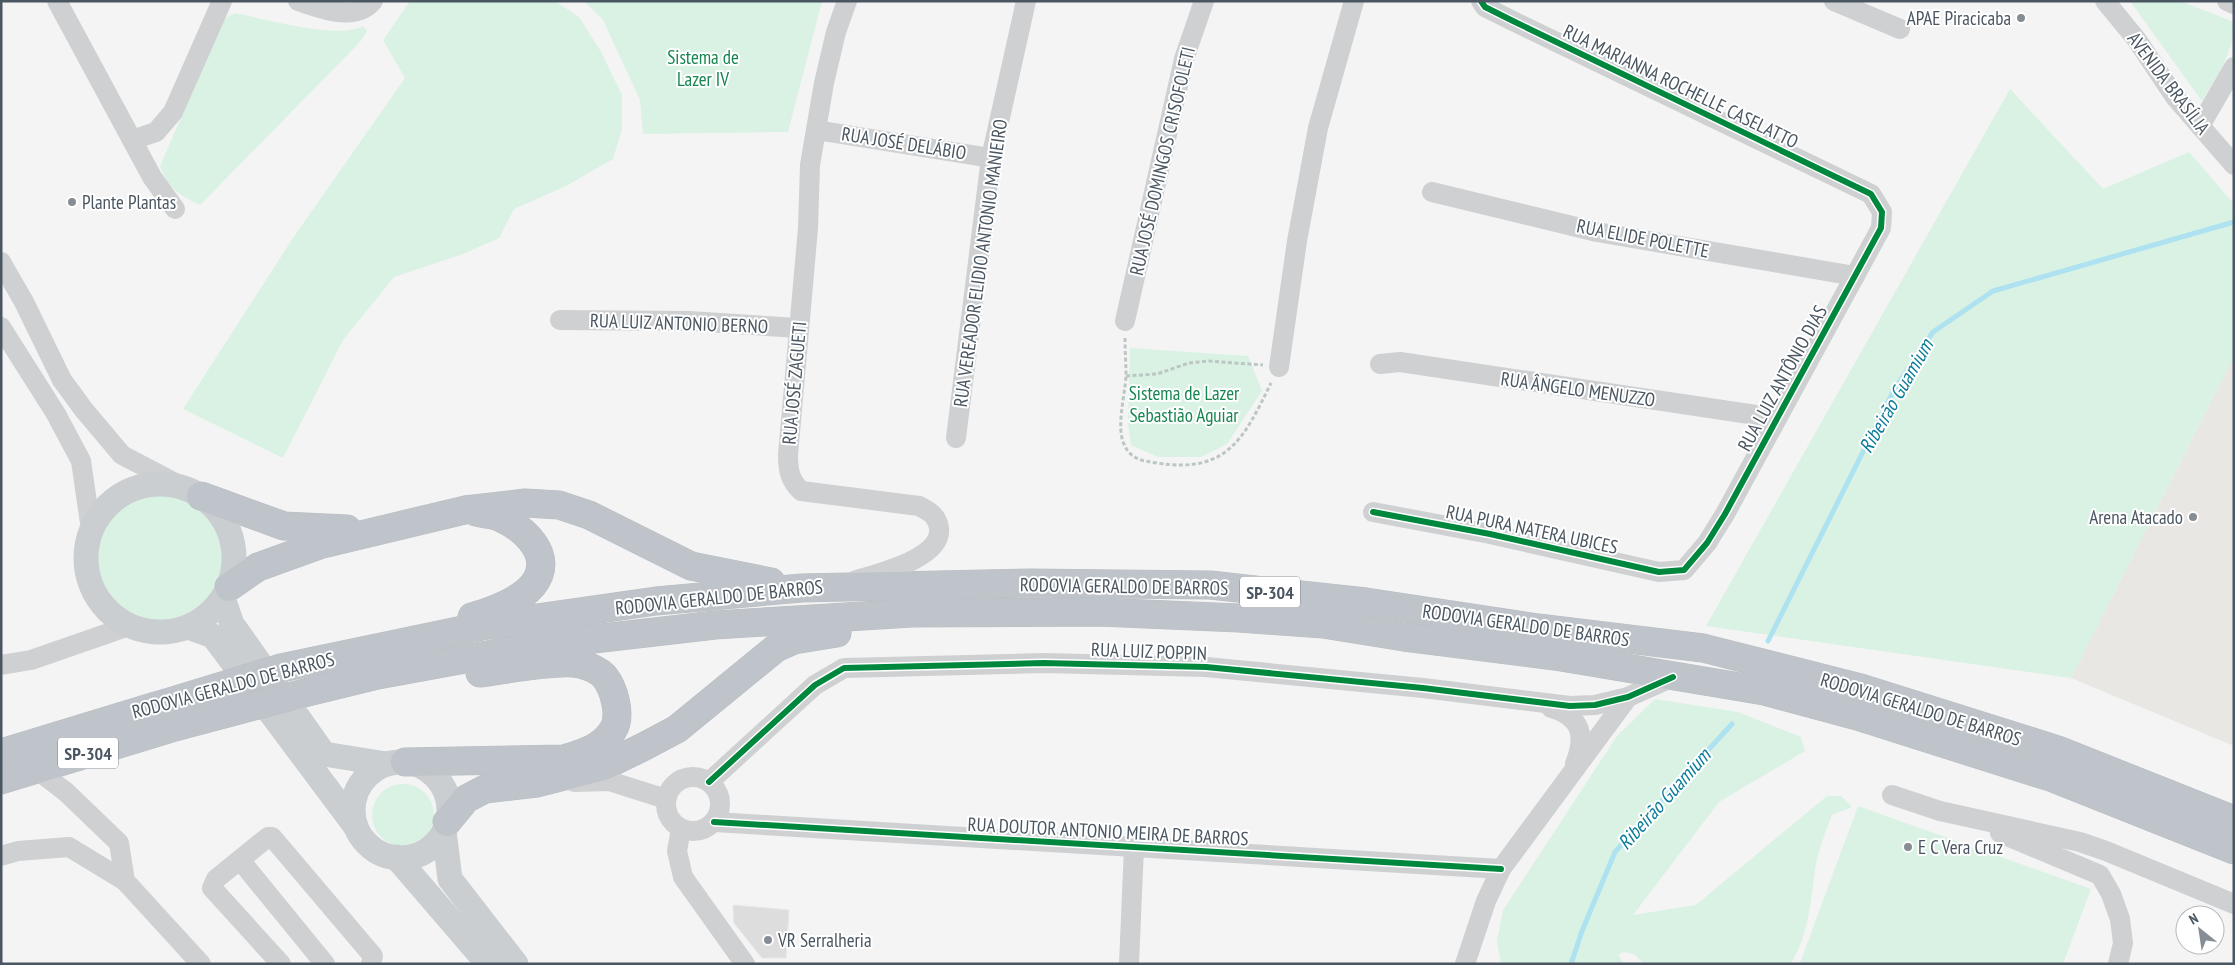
<svg xmlns="http://www.w3.org/2000/svg" width="2235" height="965" font-family="'PT Sans Narrow',sans-serif">
<rect width="100%" height="100%" fill="#f4f4f4"/>
<!-- commercial -->
<polygon fill="#e8e7e3" points="2234,356 2234,746 2071,678"/>
<!-- green -->
<g fill="#d9f2e3">
<polygon points="410,1 555,1 579,17 600,50 622,95 622,129 613,159 566,186 514,209 499,238 463,254 394,277 343,340 283,458 183,409 293,238 405,78 383,40"/>
<polygon points="584,1 822,1 788,132 643,134 640,100 603,20"/>
<path d="M 2130,1 L 2180,1 L 2234,22 C 2234,53 2217,76 2202,101 Z"/>
<path d="M 235,13 C 265,19 338,40 363,26 L 367,31 L 360,42 L 200,205 C 178,195 169,188 160,166 L 224,19 Z"/>
<polygon points="2010,89 2103,189 2189,152 2234,204 2234,356 2071,678 1706,626"/>
<polygon points="1130,348 1248,356 1262,391 1227,444 1201,457 1158,457 1131,445 1128,424"/>
<circle cx="159" cy="557" r="63"/>
<path d="M 1655,699 L 1738,712 L 1801,737 L 1805,751 L 1719,802 L 1633,915 L 1696,905 L 1827,796 L 1841,796 L 1852,807 L 1832,815 C 1825,833 1818,851 1815,870 C 1810,906 1809,932 1791,964 L 1644,964 L 1634,954 L 1623,952 L 1618,955 L 1624,964 L 1501,964 L 1497,941 L 1503,910 L 1617,736 Z"/>
<circle cx="403" cy="815" r="31"/>
<polygon points="1858,806 2091,889 2063,964 1800,963"/>
</g>
<g fill="none" stroke-linecap="round" stroke-linejoin="round">
<!-- stream -->
<g stroke="#aee2f0" stroke-width="5">
<polyline points="1768,641 1894,390 1933,332 1993,291 2234,222"/>
<polyline points="1571,964 1582,931 1615,852 1732,724"/>
</g>
</g>
<!-- building -->
<polygon fill="#ddddde" stroke="#e5e6e7" points="733,905 789,910 786,958 762,958 734,923"/>
<g fill="none" stroke-linecap="round" stroke-linejoin="round">
<defs>
<g id="highway">
<polyline points="201,496 284,526 347,529"/>
<polyline points="229,587 258,567 319,545 465,510 525,503 559,505 589,515 691,566 771,582"/>
<path d="M 472,617 C 492,611 519,602 533,585 C 556,556 524,528 499,517 C 492,514 483,514 476,512"/>
<polyline points="281,668 482,626 656,601 802,588 1030,583 1210,585 1366,602 1538,628 1703,648 1861,688 2058,750 2234,820"/>
<polyline points="292,696 378,675 542,645 715,625 912,613 1099,612 1239,618 1323,624 1404,637 1555,656 1764,691 1857,716 2053,778 2234,850"/>
<polyline points="1,753 156,706"/>
<path d="M 405,762 L 564,759 C 583,753 602,748 613,730 C 622,716 614,688 604,676 C 598,670 588,666 580,664 C 558,659 505,670 480,673"/>
<polyline points="1,780 175,727"/>
<polyline points="447,822 466,799 485,789 537,783 604,766 643,747 677,729 776,648 794,640 837,633"/>
</g>
</defs>
<!-- highway casing -->
<use href="#highway" stroke="#b9bec3" stroke-width="29"/>
<!-- path -->
<g stroke="#bcc7c4" stroke-width="3" stroke-dasharray="4 2.5" stroke-linecap="butt">
<path d="M 1125,338 C 1125,351 1126,364 1126,376 C 1125,395 1116,427 1124,444 C 1130,459 1142,461 1157,463 C 1228,474 1244,438 1271,383"/>
<polyline points="1126,376 1157,374 1189,363 1208,361 1263,365"/>
</g>
<!-- minor -->
<g stroke="#ced0d2" stroke-width="20">
<polyline points="57,1 152,177 175,209"/>
<path d="M 298,1 C 320,8 355,23 373,1"/>
<path d="M 847,1 L 836,32 L 824,83 L 810,165 L 808,228 L 788,455 C 788,471 790,480 801,491 L 919,506 C 929,511 937,515 939,528 C 943,559 875,574 854,581"/>
<polyline points="1834,1 1900,29"/>
<polyline points="2105,1 2137,40 2175,97 2234,165"/>
<polyline points="2227,1 2234,4"/>
<polyline points="2200,126 2234,67"/>
<polyline points="816,130 991,158"/>
<polyline points="132,140 156,132 173,112 222,1"/>
<polyline points="1432,192 1597,232 1855,276"/>
<polyline points="1,262 24,302 62,380 84,410 122,455 185,488"/>
<polyline points="560,320 689,321 798,328"/>
<polyline points="1125,321 1184,59 1204,1"/>
<polyline points="1,327 56,414 81,461 91,530"/>
<polyline points="1380,364 1400,362 1776,418"/>
<polyline points="1279,367 1297,241 1318,128 1354,1"/>
<polyline points="956,438 991,158 1026,1"/>
<polyline points="1373,512 1490,534 1659,572 1684,570 1707,543 1725,514 1881,228 1882,212 1871,194 1513,21 1485,7 1481,1"/>
<polyline points="1,665 31,660 129,626"/>
<path d="M 1551,708 C 1582,717 1586,736 1575,764"/>
<polyline points="36,769 66,792 119,843 125,881 201,964"/>
<circle cx="693" cy="804" r="27"/>
<polyline points="574,782 609,781 666,799"/>
<polyline points="709,782 815,685 844,668 1043,663 1206,667 1423,688 1570,706 1595,705 1628,697 1673,677"/>
<polyline points="1892,795 1940,811 2080,842 2106,851 2234,904"/>
<polyline points="714,822 1501,869"/>
<polyline points="681,829 677,851 683,877 745,964"/>
<polyline points="2000,833 2100,875 2111,894 2120,919 2123,943 2118,964"/>
<polyline points="1,856 18,851 69,847 125,881"/>
<polyline points="240,860 325,964"/>
<polyline points="281,964 212,888 216,879 268,837 272,837 373,956 371,964"/>
<polyline points="1129,964 1134,847"/>
<polyline points="1465,964 1486,901 1501,869 1628,697"/>
</g>
<!-- major -->
<g stroke="#caced1" stroke-width="25">
<circle cx="160" cy="558" r="74"/>
<polyline points="223,598 232,624 324,754 386,764"/>
<polyline points="188,627 213,636 356,827"/>
<circle cx="401" cy="810" r="48"/>
<polyline points="444,831 450,879 516,964"/>
<polyline points="396,857 488,964"/>
</g>
<!-- highway -->
<use href="#highway" stroke="#bec4c9" stroke-width="28"/>
<defs>
<g id="highway-bridge">
<polyline points="156,706 281,668"/>
<polyline points="175,727 292,696"/>
</g>
</defs>
<!-- highway-bridge casing -->
<use href="#highway-bridge" stroke="#b9bec3" stroke-width="29" stroke-linecap="butt"/>
<!-- highway-bridge -->
<use href="#highway-bridge" stroke="#bec4c9" stroke-width="28"/>
<defs>
<g id="cycleway">
<polyline points="1373,512 1490,534 1659,572 1684,570 1707,543 1725,514 1881,228 1882,212 1871,194 1513,21 1485,7 1481,1"/>
<polyline points="709,782 815,685 844,668 1043,663 1206,667 1423,688 1570,706 1595,705 1628,697 1673,677"/>
<polyline points="714,822 1501,869"/>
</g>
</defs>
<!-- cycleway casing -->
<use href="#cycleway" stroke="#fff" stroke-width="9"/>
<!-- cycleway -->
<use href="#cycleway" stroke="#00873e" stroke-width="6"/>
</g>
<!-- markers -->
<g fill="#868d94" stroke="#fff" stroke-width="2">
<circle cx="2021" cy="18" r="5"/>
<circle cx="72" cy="202" r="5"/>
<circle cx="2193" cy="517" r="5"/>
<circle cx="1908" cy="847" r="5"/>
<circle cx="768" cy="940" r="5"/>
</g>
<g text-anchor="middle" dominant-baseline="central" stroke-width="4" stroke-linejoin="round" paint-order="stroke">
<!-- shield labels -->
<g fill="#fff" stroke="#808990" stroke-width="1">
<rect x="1240" y="576.5" width="60" height="31" rx="4"/>
<rect x="58" y="737.5" width="60" height="31" rx="4"/>
</g>
<g font-size="18" font-weight="bold" fill="#4a5661">
<text x="1270" y="592">SP-304</text>
<text x="88" y="753">SP-304</text>
</g>
<!-- poi labels -->
<g font-size="19" fill="#4a5661" stroke="#fff" text-anchor="start">
<text x="2011" y="18" text-anchor="end">APAE Piracicaba</text>
<text x="82" y="202">Plante Plantas</text>
<text x="2183" y="517" text-anchor="end">Arena Atacado</text>
<text x="1918" y="847">E C Vera Cruz</text>
<text x="778" y="940">VR Serralheria</text>
</g>
<!-- park labels -->
<g font-size="19" fill="#17864f" stroke="#fff">
<text x="703" y="57">Sistema de<tspan x="703" dy="22">Lazer IV</tspan></text>
<text x="1184" y="393">Sistema de Lazer<tspan x="1184" dy="22">Sebastião Aguiar</tspan></text>
</g>
<!-- street labels -->
<g font-size="19" fill="#4a5661" stroke="#fff">
<text transform="translate(2169 83) rotate(53)">AVENIDA BRASÍLIA</text>
<text transform="translate(1681 86) rotate(26)">RUA MARIANNA ROCHELLE CASELATTO</text>
<text transform="translate(904 143) rotate(9)">RUA JOSÉ DELÁBIO</text>
<text transform="translate(1162 161) rotate(-77)">RUA JOSÉ DOMINGOS CRISOFOLETI</text>
<text transform="translate(1643 238) rotate(11)">RUA ELIDE POLETTE</text>
<text transform="translate(980 263) rotate(-82)">RUA VEREADOR ELIDIO ANTONIO MANIEIRO</text>
<text transform="translate(679 323) rotate(2)">RUA LUIZ ANTONIO BERNO</text>
<text transform="translate(1782 378) rotate(-61)">RUA LUIZ ANTÔNIO DIAS</text>
<text transform="translate(794 383) rotate(-85)">RUA JOSÉ ZAGUETI</text>
<text transform="translate(1578 389) rotate(8)">RUA ÂNGELO MENUZZO</text>
<text transform="translate(1532 529) rotate(12)">RUA PURA NATERA UBICES</text>
<text transform="translate(1124 586) rotate(1)">RODOVIA GERALDO DE BARROS</text>
<text transform="translate(719 597) rotate(-6)">RODOVIA GERALDO DE BARROS</text>
<text transform="translate(1526 625) rotate(8)">RODOVIA GERALDO DE BARROS</text>
<text transform="translate(1149 651) rotate(2)">RUA LUIZ POPPIN</text>
<text transform="translate(233 685) rotate(-15)">RODOVIA GERALDO DE BARROS</text>
<text transform="translate(1921 709) rotate(17)">RODOVIA GERALDO DE BARROS</text>
<text transform="translate(1108 831) rotate(3)">RUA DOUTOR ANTONIO MEIRA DE BARROS</text>
</g>
<!-- water labels -->
<g font-size="20" font-style="italic" fill="#0c7c9b" stroke="#fff">
<text transform="translate(1896 396) rotate(-60)">Ribeirão Guamium</text>
<text transform="translate(1664 799) rotate(-48)">Ribeirão Guamium</text>
</g>
</g>
<!-- border -->
<rect width="2235" height="965" fill="none" stroke="#4a5661" stroke-width="5"/>
<!-- north arrow -->
<g transform="translate(2200 930) rotate(330)"><circle r="24" fill="#ffffff" stroke="#b7bbc0"/>
<path d="M0-4L9 19L0 12L-9 19Z" fill="#868d94"/>
<text y="-8" font-size="14" font-weight="bold" text-anchor="middle" fill="#4a5661">N</text>
</g>
</svg>
